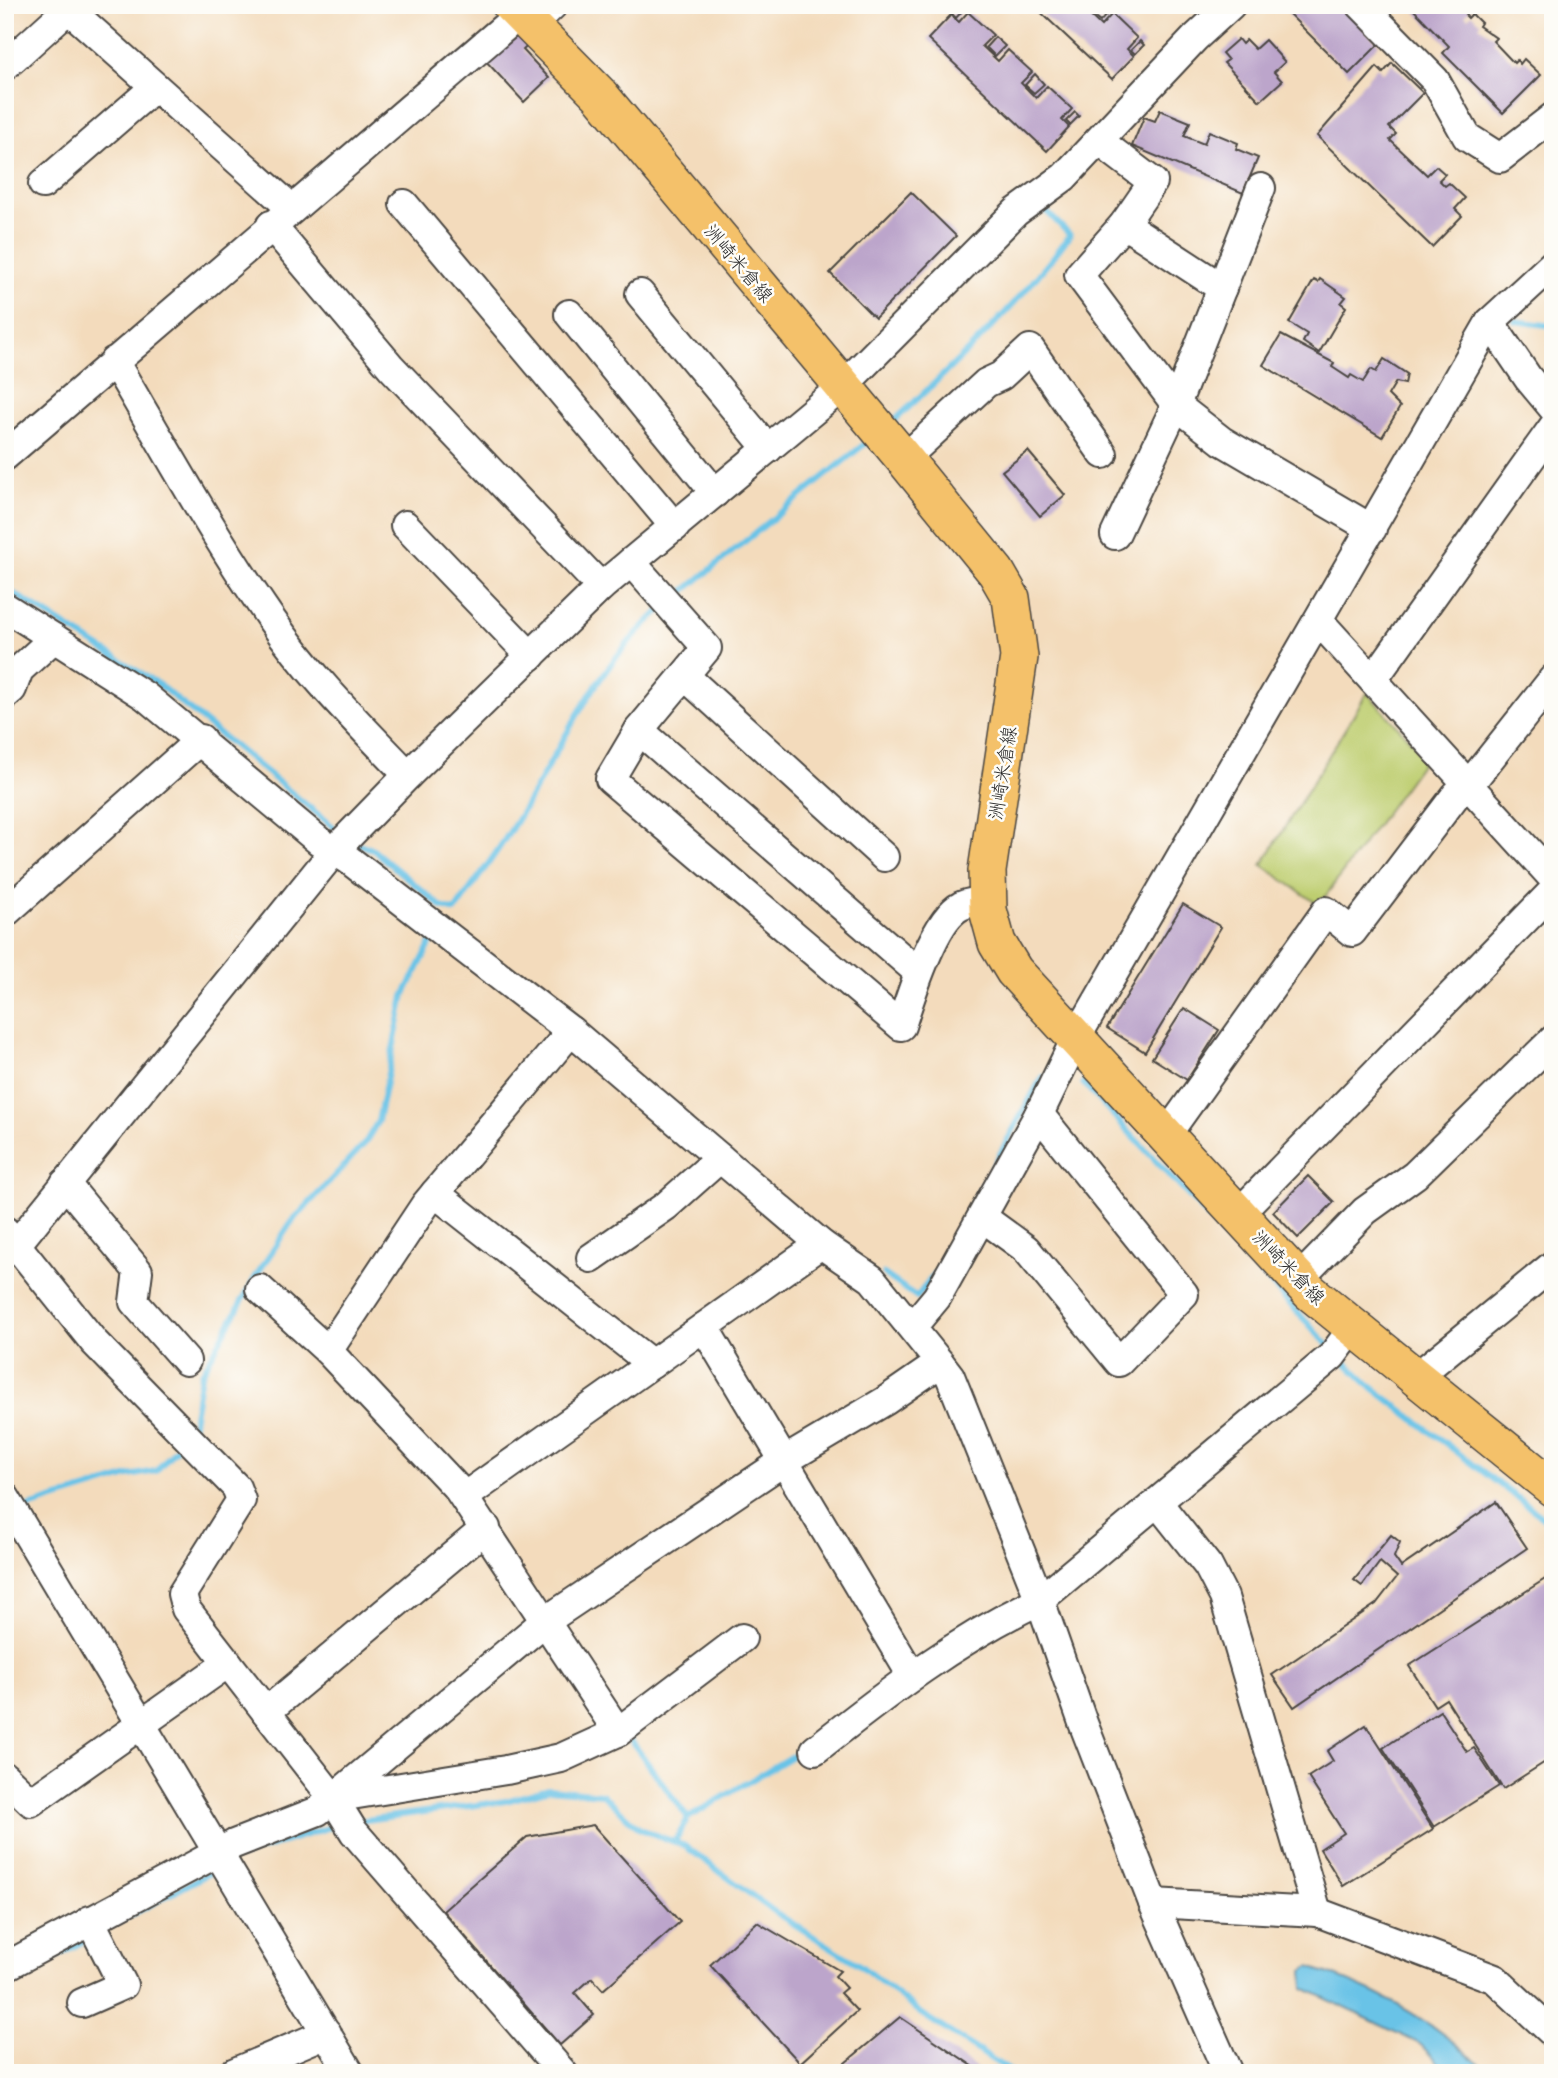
<svg xmlns="http://www.w3.org/2000/svg" width="1558" height="2078" font-family="Delius,'Klee One',sans-serif">
<rect width="100%" height="100%" fill="#fdfcf7"/>
<filter id="ink" filterUnits="userSpaceOnUse"><feTurbulence type="fractalNoise" baseFrequency=".0143" numOctaves="2"/><feDisplacementMap in="SourceGraphic" scale="14" xChannelSelector="R" yChannelSelector="G"/><feConvolveMatrix kernelMatrix="1 2 1 2 8 2 1 2 1" color-interpolation-filters="sRGB"/></filter>
<filter id="wash" filterUnits="userSpaceOnUse"><feTurbulence type="fractalNoise" baseFrequency=".00686" numOctaves="4" result="noise"/><feDisplacementMap in="SourceGraphic" scale="28" xChannelSelector="R" yChannelSelector="G"/><feGaussianBlur stdDeviation="1.57" result="paint"/><feColorMatrix in="noise" values="0 0 0 0 0 0 0 0 0 0 0 0 0 0 0 0 0 1.4 0 .05"/><feComposite in="paint" operator="in"/></filter>
<g filter="url(#wash)">
<rect width="100%" height="100%" fill="#f3dbbc"/>
<!-- green -->
<polygon fill="#bece70" stroke="#747c4e" stroke-width="2" points="1367,693 1426,757 1319,905 1262,865"/>
<!-- water -->
<path fill="#69c3e7" stroke="#4a7789" stroke-width="2" d="M 1309,1967 C 1376,1988 1437,2022 1488,2073 L 1448,2073 L 1420,2044 L 1304,1988 L 1303,1971 Z"/>
<g fill="none" stroke-linecap="round" stroke-linejoin="round">
<!-- stream -->
<g stroke="#69c3e7" stroke-width="6">
<polyline points="488,5 499,16"/>
<polyline points="1515,321 1553,326"/>
<path d="M 892,423 C 956,363 1018,306 1070,235 L 1042,207"/>
<polyline points="5,588 158,684 341,833"/>
<polyline points="673,600 867,442"/>
<path d="M 352,841 L 372,849 L 442,907 L 455,911 C 474,883 495,856 512,828 C 560,752 592,669 662,609"/>
<polyline points="1083,1083 1330,1347"/>
<polyline points="943,1258 1042,1077"/>
<polyline points="884,1274 917,1297 934,1274"/>
<polyline points="1340,1357 1369,1385 1553,1525"/>
<polyline points="192,1428 201,1375 256,1276 290,1224 365,1143 378,1121 404,996 434,937"/>
<polyline points="22,1509 129,1476 156,1471 182,1442"/>
<polyline points="627,1735 688,1818 675,1842"/>
<polyline points="688,1818 807,1747"/>
<polyline points="358,1821 506,1801 549,1789 602,1794 640,1829 685,1846 776,1913 861,1966 920,2013 1013,2073"/>
<polyline points="241,1856 340,1824"/>
<polyline points="114,1924 219,1868"/>
<polyline points="5,1986 89,1938"/>
</g>
</g>
<g id="blocks">
<!-- building -->
<g fill="#bca5cb">
<polygon points="960,5 965,8 956,18 952,14"/>
<polygon points="1033,5 1092,5 1086,12 1101,26 1112,14 1137,38 1127,49 1134,56 1112,79"/>
<polygon points="1098,5 1109,12 1100,22 1090,14"/>
<polygon points="1295,5 1347,5 1365,23 1362,27 1379,44 1349,74 1288,13"/>
<polygon points="1409,5 1469,5 1472,8 1465,15 1468,18 1472,14 1481,23 1479,26 1496,38 1493,41 1514,63 1517,60 1520,64 1524,59 1541,75 1503,113 1443,53 1449,46"/>
<polygon points="968,12 993,35 982,46 998,61 1008,50 1032,72 1021,83 1036,98 1047,86 1072,109 1062,120 1069,127 1047,151 928,39 951,15 959,22"/>
<polygon points="520,25 534,40 523,50 549,78 524,102 484,59"/>
<polygon points="995,37 1005,46 995,56 986,47"/>
<polygon points="1238,39 1242,44 1246,40 1255,49 1265,40 1285,62 1274,72 1282,81 1260,101 1224,63 1228,60 1222,53"/>
<polygon points="1140,41 1144,45 1135,54 1131,50"/>
<polygon points="1392,63 1423,93 1389,127 1396,134 1390,140 1427,175 1436,166 1445,174 1439,180 1445,186 1449,183 1465,198 1455,209 1462,216 1432,247 1317,136 1377,67 1383,73"/>
<polygon points="1035,74 1044,84 1034,93 1025,85"/>
<polygon points="1160,110 1190,122 1184,136 1204,144 1209,131 1238,143 1236,149 1258,158 1243,193 1132,146 1144,117 1155,121"/>
<polygon points="1075,112 1079,116 1070,125 1066,121"/>
<polygon points="911,192 956,236 875,318 830,273"/>
<polygon points="1320,279 1346,297 1341,303 1346,307 1319,353 1303,342 1307,334 1289,323 1314,280 1318,282"/>
<polygon points="1281,335 1334,363 1332,367 1349,378 1351,375 1363,382 1371,369 1376,372 1384,359 1407,374 1405,384 1396,382 1388,395 1400,407 1382,437 1263,365"/>
<polygon points="1028,451 1065,495 1040,516 1002,471"/>
<polygon points="1183,904 1221,927 1145,1052 1107,1028"/>
<polygon points="1184,1008 1219,1030 1187,1080 1152,1058"/>
<polygon points="1308,1176 1334,1202 1298,1238 1273,1212"/>
<polygon points="1496,1502 1527,1548 1294,1707 1272,1675 1376,1604 1397,1577 1380,1562 1362,1586 1354,1580 1391,1535 1400,1542 1394,1557 1401,1567"/>
<polygon points="1553,1574 1553,1757 1503,1789 1446,1699 1435,1706 1409,1666"/>
<polygon points="1440,1711 1467,1752 1474,1748 1499,1786 1434,1827 1383,1748"/>
<polygon points="1366,1725 1433,1829 1343,1886 1320,1849 1344,1833 1308,1777 1333,1761 1327,1751"/>
<polygon points="593,1825 680,1922 603,1990 592,1978 575,1993 594,2015 560,2045 443,1911 527,1837"/>
<polygon points="757,1922 840,1971 835,1976 846,1988 840,1993 857,2011 800,2063 710,1965"/>
<polygon points="900,2017 983,2073 833,2073"/>
</g>
</g>
</g>
<g filter="url(#ink)">
<use href="#blocks" fill-opacity="0" stroke="#494541" stroke-width="2"/>
<g fill="none" stroke-linecap="round" stroke-linejoin="round">
<defs>
<g id="minor">
<polyline points="64,5 291,208"/>
<polyline points="1361,5 1435,80 1467,137 1500,158 1553,117"/>
<polyline points="532,25 553,5"/>
<polyline points="5,66 68,9"/>
<polyline points="1099,141 1153,182 1124,224 1079,275 1176,405 1222,441 1372,529"/>
<polyline points="43,184 155,87"/>
<polyline points="404,204 675,527"/>
<polyline points="1124,224 1222,288"/>
<polyline points="271,225 391,367 601,587"/>
<polyline points="640,294 768,449"/>
<polyline points="569,314 715,493"/>
<polyline points="1490,322 1528,378 1553,408"/>
<path d="M 114,361 C 165,448 214,537 271,619 C 310,676 360,725 408,775"/>
<polyline points="5,456 520,14"/>
<polyline points="904,459 986,383 1001,376 1030,349 1103,454"/>
<polyline points="405,525 531,656"/>
<polyline points="1115,535 1176,405 1261,188"/>
<path d="M 631,562 L 707,648 L 639,730 L 610,779 L 901,1026 C 910,998 934,919 961,906 C 968,902 979,902 987,900"/>
<polyline points="5,607 145,696 319,841 349,860 571,1031 821,1244 872,1279 940,1363 950,1376 1040,1600 1083,1723 1153,1903 1228,2073"/>
<polyline points="1319,621 1553,878"/>
<polyline points="685,676 884,857"/>
<polyline points="1373,680 1553,427"/>
<polyline points="5,695 12,689 19,670 54,638"/>
<polyline points="639,730 918,972"/>
<polyline points="5,913 201,739"/>
<polyline points="1165,1137 1326,911 1352,932 1456,795 1476,776 1553,679"/>
<polyline points="65,1183 138,1271 134,1302 186,1361"/>
<polyline points="435,1193 652,1364"/>
<polyline points="1238,1214 1553,891"/>
<polyline points="982,1217 1026,1249 1119,1362 1184,1294 1039,1114"/>
<polyline points="5,1231 94,1342 236,1487 241,1500 182,1594 186,1609 333,1798 354,1832 563,2073"/>
<polyline points="5,1252 16,1245 334,851 408,775 601,587 842,387 1016,212 1064,177 1195,38 1231,5"/>
<polyline points="591,1258 666,1206 720,1158"/>
<polyline points="1298,1280 1365,1211 1415,1175 1553,1040"/>
<polyline points="260,1289 328,1351 458,1489 618,1732"/>
<polyline points="704,1327 911,1674"/>
<polyline points="912,1327 937,1297 1039,1114 1075,1040 1490,322 1553,264"/>
<polyline points="328,1351 425,1205 571,1031"/>
<polyline points="1415,1378 1553,1265"/>
<polyline points="5,1497 350,2073"/>
<polyline points="464,1497 821,1244"/>
<polyline points="1158,1503 1208,1566 1224,1597 1317,1912"/>
<polyline points="266,1712 486,1528"/>
<path d="M 815,1750 C 887,1693 956,1640 1040,1600 L 1332,1356 L 1352,1329"/>
<polyline points="5,1777 31,1802 228,1663"/>
<polyline points="333,1798 506,1770 561,1758 618,1732 742,1638"/>
<polyline points="1153,1903 1317,1912 1495,1979 1553,2033"/>
<polyline points="5,1967 234,1844 318,1811 544,1622 784,1461 885,1401 940,1363"/>
<polyline points="82,2003 123,1985 90,1920"/>
<polyline points="233,2073 327,2033"/>
</g>
<polyline id="major" points="511,5 599,94 904,459 996,572 1011,598 1019,657 987,871 988,910 997,943 1014,971 1310,1292 1553,1488"/>
</defs>
<!-- minor casing -->
<use href="#minor" stroke="#494541" stroke-width="32"/>
<!-- major casing -->
<use href="#major" stroke="#494541" stroke-width="40"/>
<!-- minor -->
<use href="#minor" stroke="#fff" stroke-width="28"/>
<!-- major -->
<use href="#major" stroke="#f4c16a" stroke-width="37"/>
</g>
</g>
<g text-anchor="middle" dominant-baseline="central" stroke-width="5" stroke-linejoin="round" paint-order="stroke">
<!-- street labels -->
<g font-size="19" fill="#2b2b2b" stroke="#fdfcf7">
<text transform="translate(739 263) rotate(50)">洲崎米倉線</text>
<text transform="translate(1002 773) rotate(-81)">洲崎米倉線</text>
<text transform="translate(1289 1267) rotate(46)">洲崎米倉線</text>
</g>
</g>
<!-- margin -->
<rect width="1558" height="2078" fill="none" stroke="#fdfcf7" stroke-width="28"/>
</svg>
